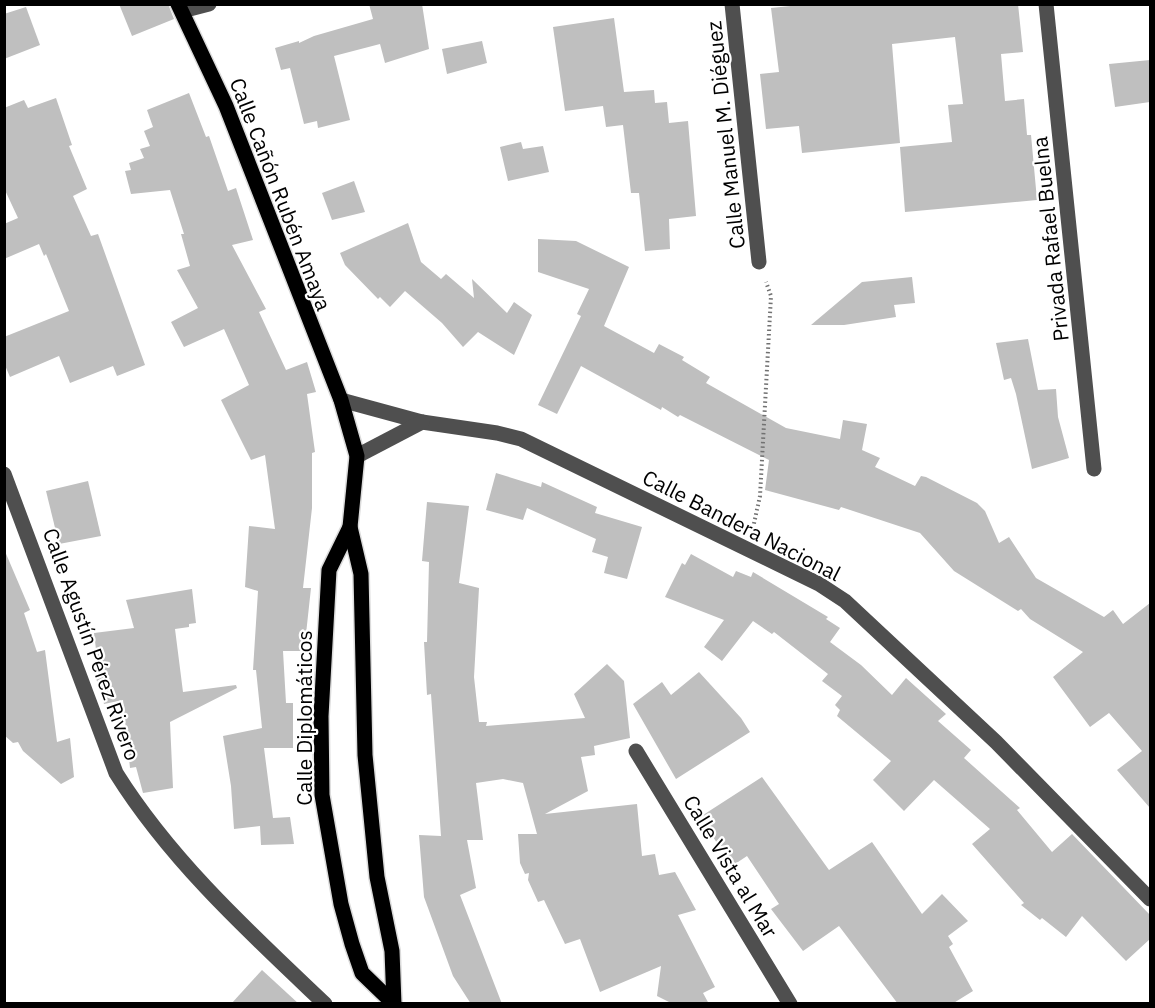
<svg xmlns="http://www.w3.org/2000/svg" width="1155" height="1008" font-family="'IBM Plex Sans',sans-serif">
<rect width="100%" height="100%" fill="#fff"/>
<!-- building -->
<g fill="#bfbfbf">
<polygon points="119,4 168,4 174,19 132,36"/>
<polygon points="369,4 422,4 429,49 385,63 380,44 334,56 350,120 318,128 317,121 304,124 290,68 281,70 275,48 299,41 299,43 314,36 373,19"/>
<polygon points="810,4 1018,4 1023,52 1001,54 1005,101 1024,99 1027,135 1031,135 1037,200 905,212 900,147 952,142 948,105 963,104 955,37 892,44 900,143 802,153 799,126 766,129 760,74 779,72 771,8"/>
<polygon points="26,7 40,45 4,59 4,14"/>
<polygon points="614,18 624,92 654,90 655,103 667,102 669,123 688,121 696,216 669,219 670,249 645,251 639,193 631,193 623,125 606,127 603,106 565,111 553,27"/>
<polygon points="482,41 487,63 447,74 442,49"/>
<polygon points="1150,60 1150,102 1115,107 1109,64"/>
<polygon points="189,93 206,137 209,136 228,191 236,188 253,240 232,245 266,309 259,312 286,370 307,362 316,392 307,394 315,452 312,453 312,508 303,588 311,588 306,634 303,634 302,651 283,651 286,703 293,703 293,748 264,748 273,818 290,817 294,844 261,845 260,826 234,829 231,786 223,736 262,728 256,670 253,670 258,591 245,587 249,526 275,529 265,455 251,460 221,400 249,385 224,329 184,347 171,322 198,308 177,270 190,266 181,234 184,234 170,190 131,194 125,171 131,170 129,163 144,158 140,149 150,146 144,131 153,127 147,110"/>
<polygon points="56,98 72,145 69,146 87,189 73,196 91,236 98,234 145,365 117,376 113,366 70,383 59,356 10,377 4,363 4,337 69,311 46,254 44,256 39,244 4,259 4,224 18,218 4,188 4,108 24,100 28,108"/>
<polygon points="521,142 523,149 543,146 549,172 508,181 500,147"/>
<polygon points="354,181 365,212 332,220 322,193"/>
<polygon points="408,223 421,262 441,279 446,274 474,298 472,279 507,313 514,302 532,315 514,355 478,332 463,347 442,323 405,291 390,307 380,297 378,299 345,265 340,253"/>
<polygon points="538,239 576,241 629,267 604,326 654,353 659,344 684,357 682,360 710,377 706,383 786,428 840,439 843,420 867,424 862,450 880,458 875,467 915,486 921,476 926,477 977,503 985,511 999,543 1009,537 1036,578 1104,617 1113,610 1123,624 1150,603 1150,808 1117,770 1142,751 1109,713 1090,727 1053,677 1083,652 1030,619 1021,609 1018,611 954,571 920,533 841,507 839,510 765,490 769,460 680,415 678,417 662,407 661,410 581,366 557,414 538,405 581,316 577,314 589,289 538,272"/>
<polygon points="912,277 915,303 894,305 896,317 844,325 811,325 862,282"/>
<polygon points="1028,339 1038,390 1056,389 1058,417 1069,458 1032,469 1016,394 1011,378 1004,380 996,343"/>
<polygon points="496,473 541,487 542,482 597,507 595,513 642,527 627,579 604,573 608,557 592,552 596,539 527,508 523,520 486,510"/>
<polygon points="88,481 101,536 59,544 46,491"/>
<polygon points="427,502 469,506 459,583 479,588 474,677 479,722 487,722 486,726 585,718 574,694 607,664 624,681 630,738 594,746 595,755 581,757 588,791 545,814 637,804 642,856 655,854 659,875 675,872 696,910 678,915 715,987 703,993 709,1004 673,1004 657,996 661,966 600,992 580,939 565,944 544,900 538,902 528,880 529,873 525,874 520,863 518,834 537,834 523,783 503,779 476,783 483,840 467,840 476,888 460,895 502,1004 471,1004 453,976 424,897 419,835 441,836 431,694 427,695 424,642 427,642 429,562 422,561"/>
<polygon points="4,549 30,610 24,613 37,652 45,650 57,742 70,738 74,777 61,784 23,751 18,742 13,743 4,735"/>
<polygon points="691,554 733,577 736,571 751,577 753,572 828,617 826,619 840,628 830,642 861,665 892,695 906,678 946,714 938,721 971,750 964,758 1020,808 1017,810 1052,852 1072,834 1150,915 1150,939 1126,961 1082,916 1066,937 1042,918 1040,920 1021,905 1024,903 972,844 990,829 934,780 904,811 873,780 891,761 837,716 840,710 835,705 842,696 822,681 828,674 774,632 772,634 753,621 722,661 704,647 724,620 665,597 682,563 685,565"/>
<polygon points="192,589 196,623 189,624 189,627 175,629 183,692 236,685 237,688 170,722 173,788 143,793 136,767 130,768 123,700 104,704 95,675 99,674 94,633 134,628 126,600"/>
<polygon points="699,672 741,718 750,732 676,779 633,704 662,682 671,695"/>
<polygon points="762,777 829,870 872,842 922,914 942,894 968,921 948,936 953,944 949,947 973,991 952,1004 898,1004 839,926 803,951 771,909 779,904 747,856 732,866 700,817"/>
<polygon points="262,970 299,1004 231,1004"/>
</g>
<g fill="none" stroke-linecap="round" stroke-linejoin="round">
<defs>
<g id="major">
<polyline points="178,4 226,106 341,400 357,456 350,527 361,574 365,755 377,877 392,951 394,1004"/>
<polyline points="350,527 329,570 321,716 322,795 341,904 352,944 362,973 394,1004"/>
</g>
</defs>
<!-- major casing -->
<use href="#major" stroke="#dbdbdb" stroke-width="18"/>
<!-- path -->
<polyline stroke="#717171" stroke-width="4" stroke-dasharray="1.5 3" stroke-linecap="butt" points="753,528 760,496 771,296 766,282"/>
<!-- minor -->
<g stroke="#4f4f4f" stroke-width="15">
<polyline points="732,4 759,262"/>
<polyline points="1046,4 1094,469"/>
<polyline points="182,11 209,4"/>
<polyline points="341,400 422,422 497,433 521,439 819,584 845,601 996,742 1150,899"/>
<polyline points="357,456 422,422"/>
<path d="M 4,474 L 116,773 C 171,861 250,933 325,1004"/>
<polyline points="636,751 790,1004"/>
</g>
<!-- major -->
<use href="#major" stroke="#000" stroke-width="15"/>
</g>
<g text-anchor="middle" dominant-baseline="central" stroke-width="4.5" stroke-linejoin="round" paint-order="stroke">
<!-- street labels -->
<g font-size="21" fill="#000" stroke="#fff">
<text transform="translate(725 135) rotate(-96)">Calle Manuel M. Diéguez</text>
<text transform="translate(281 194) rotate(69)">Calle Cañón Rubén Amaya</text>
<text transform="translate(1050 239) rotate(-96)">Privada Rafael Buelna</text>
<text transform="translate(742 525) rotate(27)">Calle Bandera Nacional</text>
<text transform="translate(92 644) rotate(70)">Calle Agustín Pérez Rivero</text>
<text transform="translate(304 718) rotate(-90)">Calle Diplomáticos</text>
<text transform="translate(731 866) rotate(59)">Calle Vista al Mar</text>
</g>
</g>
<!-- border -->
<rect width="1155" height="1008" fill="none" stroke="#000000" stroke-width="12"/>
</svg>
